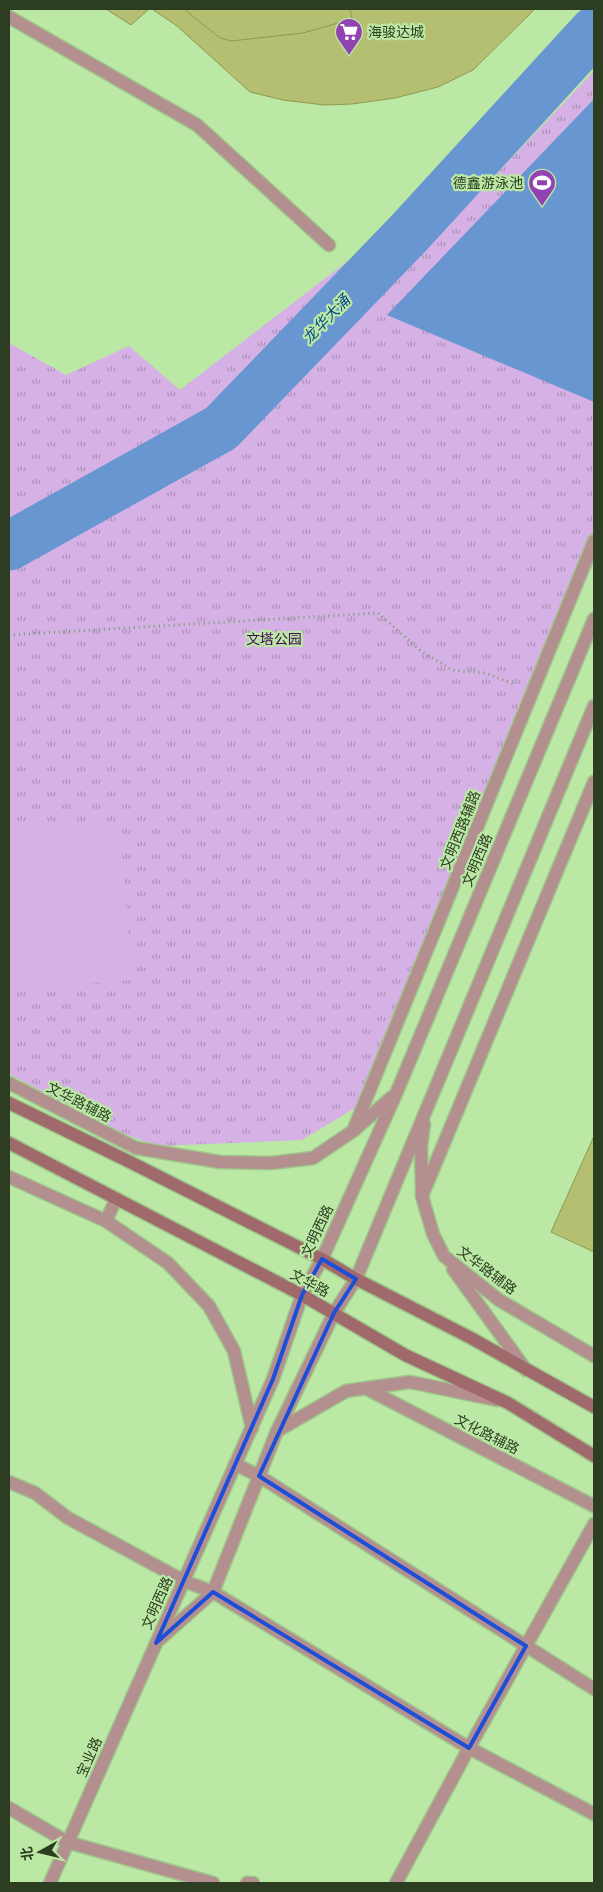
<svg xmlns="http://www.w3.org/2000/svg" width="603" height="1892" font-family="'Space Grotesk','Noto Sans SC',sans-serif">
<defs>
<pattern id="grass-tufts" width="24" height="20" patternUnits="userSpaceOnUse" patternTransform="scale(1.25)"><rect width="24" height="20" fill="#d5b1e5"/><path d="M3 7l-1-3M5 7V3M7 7l1-3M15 17l-1-3M17 17v-4M19 17l1-3" fill="none" stroke="#ad91b9"/></pattern>
</defs>
<rect width="100%" height="100%" fill="#bbe8a5"/>
<!-- grass -->
<polygon fill="url(#grass-tufts)" points="594,71 594,562 377,1074 355,1108 302,1140 158,1146 127,1135 9,1074 9,343 66,375 129,346 180,390 405,217 433,241"/>
<!-- garden -->
<polygon fill="#d5b1e5" points="120,822 132,980 9,990 9,831"/>
<!-- water -->
<polygon fill="#6896d0" points="594,99 594,402 387,315"/>
<g fill="none" stroke-linecap="round" stroke-linejoin="round">
<!-- river -->
<polyline stroke="#6896d0" stroke-width="49" points="9,546 221,428 409,233 594,31"/>
</g>
<!-- building -->
<g fill="#b4bf72" stroke="#8f9a4d">
<polygon points="106,9 149,9 131,25"/>
<polygon points="152,9 535,9 473,70 438,87 395,98 352,104 324,105 283,100 250,92 177,26"/>
<polygon points="184,9 350,9 352,19 303,33 231,41 220,38"/>
<polygon points="594,1136 594,1252 551,1232"/>
</g>
<g fill="none" stroke-linecap="round" stroke-linejoin="round">
<defs>
<polyline id="service" points="9,17 197,125 329,245"/>
<g id="minor">
<polyline points="353,1131 594,541"/>
<polyline points="422,1196 594,782"/>
<polyline points="235,1464 259,1476 594,1689"/>
<polyline points="9,1482 35,1493 68,1518 184,1581 213,1592 469,1748 594,1814"/>
<polyline points="9,1808 67,1842 213,1883"/>
<polyline points="247,1883 253,1883"/>
<polyline points="396,1883 469,1748 594,1524"/>
</g>
<g id="tertiary">
<polyline points="9,1083 136,1148 220,1162 271,1163 313,1158 353,1131 392,1097"/>
<polyline points="424,1124 421,1146 422,1196 433,1234 444,1256 499,1300 594,1356"/>
<polyline points="9,1177 106,1221 168,1263 209,1306 234,1351 252,1428"/>
<polyline points="106,1221 116,1199"/>
<polyline points="453,1269 526,1370"/>
<polyline points="367,1389 594,1506"/>
<polyline points="277,1431 346,1391 410,1382 497,1400"/>
<polyline points="160,1639 213,1592 277,1431 334,1313 356,1279 594,706"/>
<polyline points="50,1883 273,1379 302,1295 322,1259 396,1094 594,619"/>
</g>
<g id="secondary">
<polyline points="9,1103 128,1161 322,1259 356,1279 471,1338 594,1407"/>
<polyline points="9,1143 302,1295 405,1355 508,1403 594,1456"/>
</g>
</defs>
<!-- service casing -->
<use href="#service" stroke="#9ec68b" stroke-width="15"/>
<!-- minor casing -->
<use href="#minor" stroke="#9ec68b" stroke-width="15"/>
<!-- tertiary casing -->
<use href="#tertiary" stroke="#9ec68b" stroke-width="15"/>
<!-- secondary casing -->
<use href="#secondary" stroke="#9ec68b" stroke-width="15"/>
<!-- path -->
<polyline stroke="#7d9e6c" stroke-width="3" stroke-dasharray="1 4" stroke-linecap="butt" points="9,635 378,613 421,651 452,670 485,673 516,685"/>
<!-- service -->
<use href="#service" stroke="#b48f90" stroke-width="12"/>
<!-- minor -->
<use href="#minor" stroke="#b48f90" stroke-width="12"/>
<!-- tertiary -->
<use href="#tertiary" stroke="#b48f90" stroke-width="12"/>
<!-- secondary -->
<use href="#secondary" stroke="#a06a6d" stroke-width="12"/>
</g>
<!-- marked area -->
<path fill="none" stroke="#1d4ed8" stroke-width="4" stroke-linejoin="round" d="M 322,1259 L 356,1279 L 334,1313 L 259,1476 L 526,1646 L 469,1748 L 213,1592 L 156,1643 L 273,1379 L 302,1295 Z"/>
<!-- icons -->
<defs>
<symbol id="supermarket-pin" viewBox="-11 -11 22 30"><path d="M0 17L-7.5 6A9.5 9.5 0 1 1 7.5 6Z" fill="#9342b1" stroke="#bbe8a5"/><path d="M-6-5.5h2.5l.6 2H6L4.5 2H-2.5L-4.4-4H-6ZM-1.5 3.2a1.3 1.3 0 1 0 .1 0ZM3 3.2a1.3 1.3 0 1 0 .1 0Z" fill="#fff"/></symbol>
<symbol id="stadium-pin" viewBox="-11 -11 22 30"><path d="M0 17L-7.5 6A9.5 9.5 0 1 1 7.5 6Z" fill="#9342b1" stroke="#bbe8a5"/><path d="M0-5a6.5 5 0 1 0 0 10a6.5 5 0 1 0 0-10ZM-3.5-1.8h7v3.6h-7Z" fill="#fff"/></symbol>
</defs>
<g fill-rule="evenodd">
<use href="#supermarket-pin" x="333" y="16" width="32" height="43"/>
<use href="#stadium-pin" x="526" y="167" width="32" height="43"/>
</g>
<g text-anchor="middle" dominant-baseline="central" stroke-width="4.5" stroke-linejoin="round" paint-order="stroke">
<!-- poi labels -->
<g font-size="14" fill="#2c3d22" stroke="#bbe8a5" text-anchor="start">
<text x="368" y="32">海骏达城</text>
<text x="523" y="183" text-anchor="end">德鑫游泳池</text>
</g>
<!-- park labels -->
<g font-size="14" fill="#420755" stroke="#bbe8a5">
<text x="274" y="639">文塔公园</text>
</g>
<!-- street labels -->
<g font-size="14" fill="#2c3d22" stroke="#bbe8a5">
<text transform="translate(460 830) rotate(-68)">文明西路辅路</text>
<text transform="translate(477 860) rotate(-67)">文明西路</text>
<text transform="translate(79 1102) rotate(27)">文华路辅路</text>
<text transform="translate(317 1231) rotate(-65)">文明西路</text>
<text transform="translate(487 1270) rotate(37)">文华路辅路</text>
<text transform="translate(310 1283) rotate(28)">文华路</text>
<text transform="translate(487 1434) rotate(27)">文化路辅路</text>
<text transform="translate(157 1603) rotate(-66)">文明西路</text>
<text transform="translate(89 1757) rotate(-66)">宝业路</text>
</g>
<!-- water labels -->
<g font-size="15" font-style="italic" fill="#06488e" stroke="#bbe8a5">
<text transform="translate(326 319) rotate(-46)">龙华大涌</text>
</g>
</g>
<!-- border -->
<rect width="603" height="1892" fill="none" stroke="#2c3d22" stroke-width="20"/>
<!-- north arrow -->
<g transform="translate(40 1852) rotate(262)" stroke="#bbe8a5" stroke-width="4" paint-order="stroke">
<path d="M0-4L9 19L0 12L-9 19Z" fill="#2c3d22"/>
<text y="-8" font-size="14" font-weight="bold" text-anchor="middle" fill="#2c3d22">北</text>
</g>
</svg>
